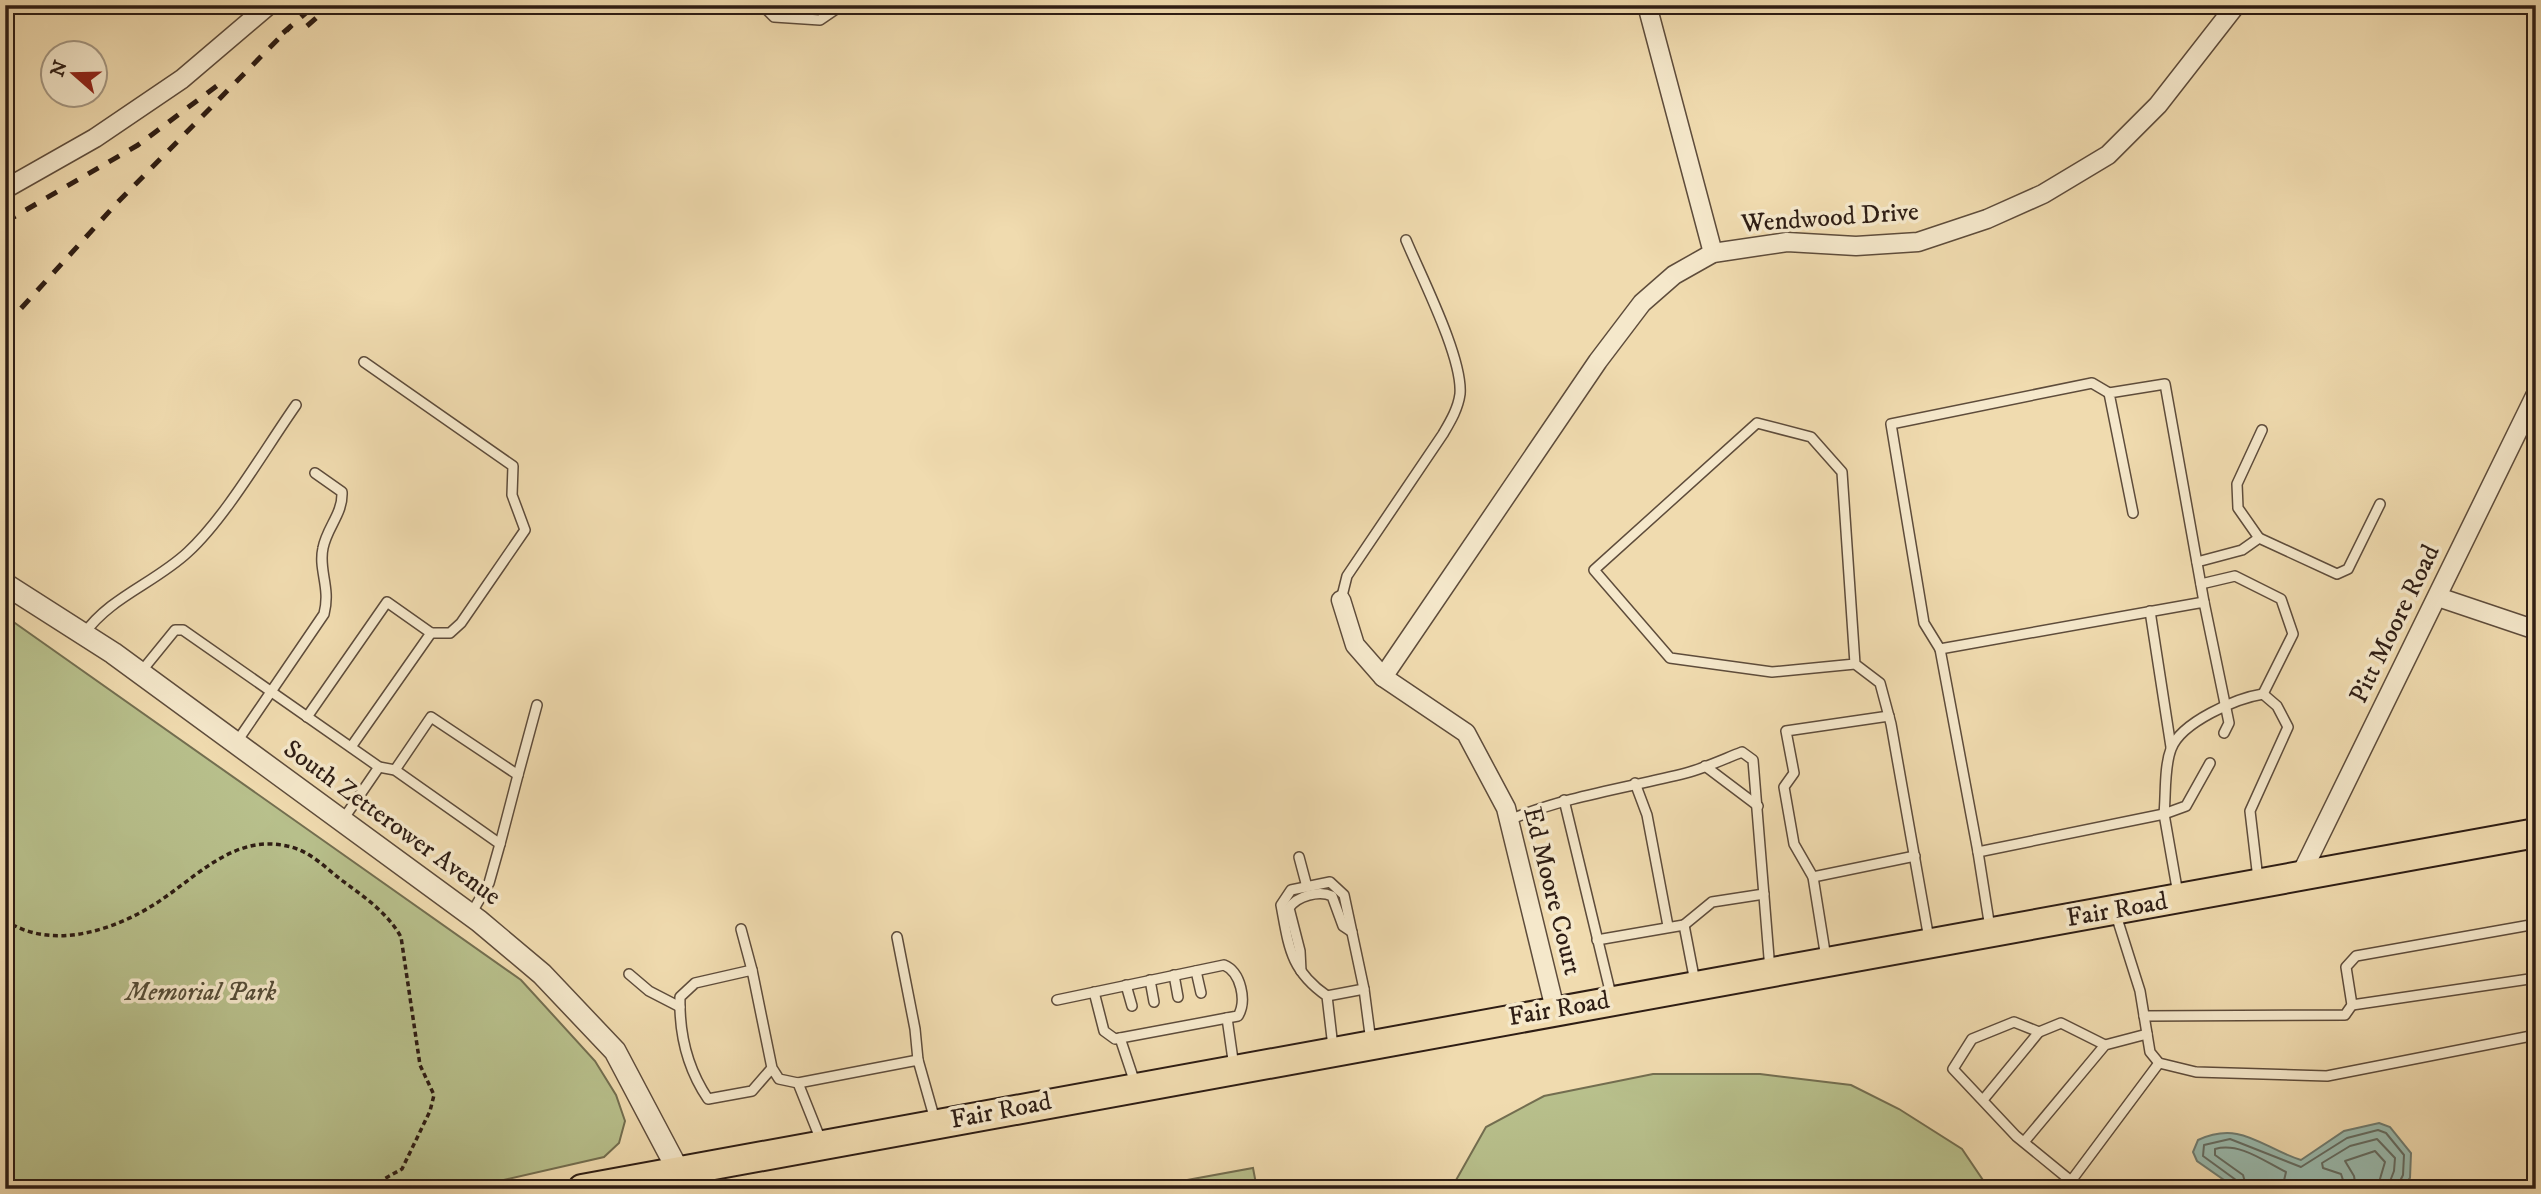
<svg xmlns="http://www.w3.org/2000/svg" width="2541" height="1194" font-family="'IM FELL DW Pica',serif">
<rect width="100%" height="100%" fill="#f0dbaf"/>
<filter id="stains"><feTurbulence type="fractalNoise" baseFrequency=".00286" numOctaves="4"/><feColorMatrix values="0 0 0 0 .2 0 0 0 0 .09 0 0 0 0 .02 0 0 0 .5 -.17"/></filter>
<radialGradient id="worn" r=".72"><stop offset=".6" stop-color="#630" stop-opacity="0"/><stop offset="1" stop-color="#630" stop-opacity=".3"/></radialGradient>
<!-- green -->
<g fill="#b8c08c" stroke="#736e50" stroke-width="2">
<polygon points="5,616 521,980 595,1061 616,1095 625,1121 619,1143 604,1157 495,1182 431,1189 5,1189"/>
<polygon points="1653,1074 1760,1074 1851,1085 1899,1109 1962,1149 1989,1189 1451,1189 1486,1127 1544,1096"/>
<polygon points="1253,1168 1257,1189 1138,1189"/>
</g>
<!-- water -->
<path fill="#9abbaf" stroke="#6f7c71" stroke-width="2" d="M 2379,1123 L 2390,1127 L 2411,1153 L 2410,1178 L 2401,1189 L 2343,1189 L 2317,1184 L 2293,1189 L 2237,1189 L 2197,1161 L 2193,1152 L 2198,1140 C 2241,1120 2262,1148 2301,1160 L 2344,1131 Z"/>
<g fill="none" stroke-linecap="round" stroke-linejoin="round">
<!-- shore -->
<g stroke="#646c62" stroke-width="2">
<polyline points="2239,1189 2236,1180 2203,1156 2204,1145 2230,1139 2301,1167 2347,1138 2378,1130 2386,1133 2404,1155 2403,1175 2396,1189"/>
<path d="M 2247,1189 L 2243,1175 L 2215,1155 L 2215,1149 C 2240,1142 2265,1162 2286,1172 L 2282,1189"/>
<polyline points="2346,1189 2341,1174 2323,1168 2322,1163 2350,1146 2377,1139 2395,1158 2394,1171 2387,1189"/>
<polyline points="2356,1189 2354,1176 2345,1161 2375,1151 2385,1162 2377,1189"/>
</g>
<defs>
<g id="service">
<polyline points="762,5 774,17 820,20 842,5"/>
<polyline points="1246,5 1269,9 1280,5"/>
<polyline points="364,362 513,466 512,495 525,530 461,623 450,633 431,633"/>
<polyline points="2133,513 2109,393 2165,384 2204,602"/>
<polyline points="2259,538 2238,508 2237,484 2262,430"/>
<polyline points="2197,562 2242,550 2259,538 2337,574 2348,569 2380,504"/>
<polyline points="2201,584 2235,576 2281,599 2293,634 2263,694"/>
<path d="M 1341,600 L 1347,576 L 1443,434 C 1450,422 1458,409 1460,394 C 1463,358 1421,276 1406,240"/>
<polyline points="2150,611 2171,747"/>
<path d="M 84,634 C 110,597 155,583 188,552 C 226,517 265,449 296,405"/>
<polyline points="1940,649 1924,623 1891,424 2092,383 2109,393"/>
<polyline points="1855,664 1772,672 1670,658 1594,570 1757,423 1811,437 1842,472 1855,664 1880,683 1891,724 1929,939"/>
<polyline points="140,673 175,630 183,630 379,767 395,770 500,844 489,883 471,914"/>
<polyline points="307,717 387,602 431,633 351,747"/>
<path d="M 236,743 L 324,614 C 331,587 318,570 323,548 C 327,527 343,514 342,492 L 315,473"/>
<path d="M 2210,763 L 2186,806 L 2164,814 C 2166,795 2164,767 2171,749 C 2181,722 2237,698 2263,694 L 2277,706 L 2288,727 L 2250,811 L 2258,879"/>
<polyline points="1705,766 1758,806"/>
<polyline points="395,770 431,717 518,775 500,844"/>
<polyline points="518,775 537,705"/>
<polyline points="1635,783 1647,815 1668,926"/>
<polyline points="1564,800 1612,999"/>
<path d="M 1509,820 C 1567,796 1626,788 1686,773 C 1705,768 1724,759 1742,752 L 1753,760 L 1770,970"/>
<polyline points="342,821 379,767"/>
<polyline points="1978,852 1940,649 2204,602 2229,723 2224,733"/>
<polyline points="1299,857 1307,887"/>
<polyline points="1813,877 1915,856"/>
<polyline points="2115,912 2140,991 2150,1052 2159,1063 2196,1072 2327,1076 2536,1035"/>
<polyline points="1684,925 1712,902 1764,894"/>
<polyline points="1990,928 1978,852 2164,814 2178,894"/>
<polyline points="741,929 752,970"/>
<polyline points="897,937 915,1029 918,1060"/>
<polyline points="1597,940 1684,925 1695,982"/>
<polyline points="1826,958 1813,877 1794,844 1784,787 1794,773 1786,731 1889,716"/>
<polyline points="1196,971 1201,993"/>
<path d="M 1301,971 L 1300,951 L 1289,908 C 1297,896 1319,890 1332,896 L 1343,926 L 1352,932"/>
<polyline points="629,974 649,991 680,1007"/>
<polyline points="1174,975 1178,997"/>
<polyline points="1150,980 1154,1002"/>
<polyline points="1126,985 1132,1006"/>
<polyline points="1094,992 1104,1031 1115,1039 1227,1018"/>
<polyline points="1327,996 1364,989"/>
<path d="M 1057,1000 L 1224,965 C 1241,972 1247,1001 1238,1016 L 1227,1018 L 1234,1067"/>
<polyline points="2352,1005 2536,978"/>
<polyline points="2144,1016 2345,1015 2352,1005 2346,967 2356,956 2536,924"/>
<polyline points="2039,1032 2061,1023 2105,1045"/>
<polyline points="1120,1038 1135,1083"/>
<path d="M 1333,1047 L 1327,996 C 1290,970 1289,947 1281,905 L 1291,890 L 1330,882 L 1344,895 L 1364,989 L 1371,1042"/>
<path d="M 772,1068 L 752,1091 L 708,1099 C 687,1068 679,1034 680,997 L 695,983 L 752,970 L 772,1068 L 779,1079 L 798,1083"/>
<polyline points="1983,1100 2039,1032 2014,1022 1972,1039 1953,1069 2016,1136 2071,1181 2159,1063"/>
<polyline points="2024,1142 2105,1045 2147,1034"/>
<polyline points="822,1143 798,1083 918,1060 935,1120"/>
</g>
<g id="minor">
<polyline points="1647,5 1713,253"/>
<polyline points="5,189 95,138 182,79 269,5"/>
<polyline points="2438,597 2536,630"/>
<polyline points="1341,600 1355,645 1383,677 1466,733 1506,808 1555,1009"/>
<polyline points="1383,677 1598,361 1642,303 1674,275 1713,253 1787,242 1856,246 1918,242 1987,219 2043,194 2108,155 2158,105 2236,5"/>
<polyline points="2300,876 2536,394"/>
</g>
<polyline id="tertiary" points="5,584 113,653 479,921 542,974 615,1051 688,1189"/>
<polyline id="primary" points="582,1189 2536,833"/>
</defs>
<!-- service casing -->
<use href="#service" stroke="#5e4c3b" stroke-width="12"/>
<!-- minor casing -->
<use href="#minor" stroke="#5e4c3b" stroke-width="21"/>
<!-- tertiary casing -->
<use href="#tertiary" stroke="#5e4c3b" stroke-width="24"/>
<!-- primary casing -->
<use href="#primary" stroke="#2e1d14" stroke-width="32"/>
<!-- path -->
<path stroke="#2e1d14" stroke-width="3.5" stroke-dasharray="5 3.5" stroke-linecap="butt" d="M 5,920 C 50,951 113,931 155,904 C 196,878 233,834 287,846 C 308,850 324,866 340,879 C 363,896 387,912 401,937 L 420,1065 L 434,1095 L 430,1111 L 402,1169 L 384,1179 L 377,1189"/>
<!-- service -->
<use href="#service" stroke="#f5e8cb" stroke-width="9"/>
<!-- minor -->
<use href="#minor" stroke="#f5e8cb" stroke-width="18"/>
<!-- tertiary -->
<use href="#tertiary" stroke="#f5e8cb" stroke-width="21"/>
<!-- primary -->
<use href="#primary" stroke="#f0dbaf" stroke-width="28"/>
<!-- rail -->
<g stroke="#2e1d14" stroke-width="5" stroke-dasharray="12 12" stroke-linecap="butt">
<polyline points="307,26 331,5"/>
<polyline points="283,33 315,5"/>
<polyline points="5,222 138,145 226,79"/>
<polyline points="5,326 117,203 291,26"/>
</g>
</g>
<g text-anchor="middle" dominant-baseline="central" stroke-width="7" stroke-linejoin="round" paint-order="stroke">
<!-- street labels -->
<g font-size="26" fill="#2e1d14" stroke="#f5e8cb">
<text transform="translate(1830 218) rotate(-4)">Wendwood Drive</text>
<text transform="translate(2395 624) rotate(-64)">Pitt Moore Road</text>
<text transform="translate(392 823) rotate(36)">South Zetterower Avenue</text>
<text transform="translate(1552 891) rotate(76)">Ed Moore Court</text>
<text transform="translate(2117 910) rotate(-10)">Fair Road</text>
<text transform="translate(1559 1009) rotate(-10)">Fair Road</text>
<text transform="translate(1001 1111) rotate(-11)">Fair Road</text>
</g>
<!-- park labels -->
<g font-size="26" font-style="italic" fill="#574e38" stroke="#f5e8cb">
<text x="201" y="992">Memorial Park</text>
</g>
</g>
<!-- margin -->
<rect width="2541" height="1194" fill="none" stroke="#f0dbaf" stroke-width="28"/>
<rect x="7" y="7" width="2527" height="1180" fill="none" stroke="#2e1d14" stroke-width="3.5"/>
<rect x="14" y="14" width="2513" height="1166" fill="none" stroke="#2e1d14" stroke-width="2"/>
<!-- north arrow -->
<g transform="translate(74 74) rotate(290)"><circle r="33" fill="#f5e8cb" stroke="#a59782" stroke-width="2"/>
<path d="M0-5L12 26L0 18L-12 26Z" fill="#8f2418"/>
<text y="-10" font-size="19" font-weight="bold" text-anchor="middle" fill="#2e1d14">N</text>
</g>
<rect width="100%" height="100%" filter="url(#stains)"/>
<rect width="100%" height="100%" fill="url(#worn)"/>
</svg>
